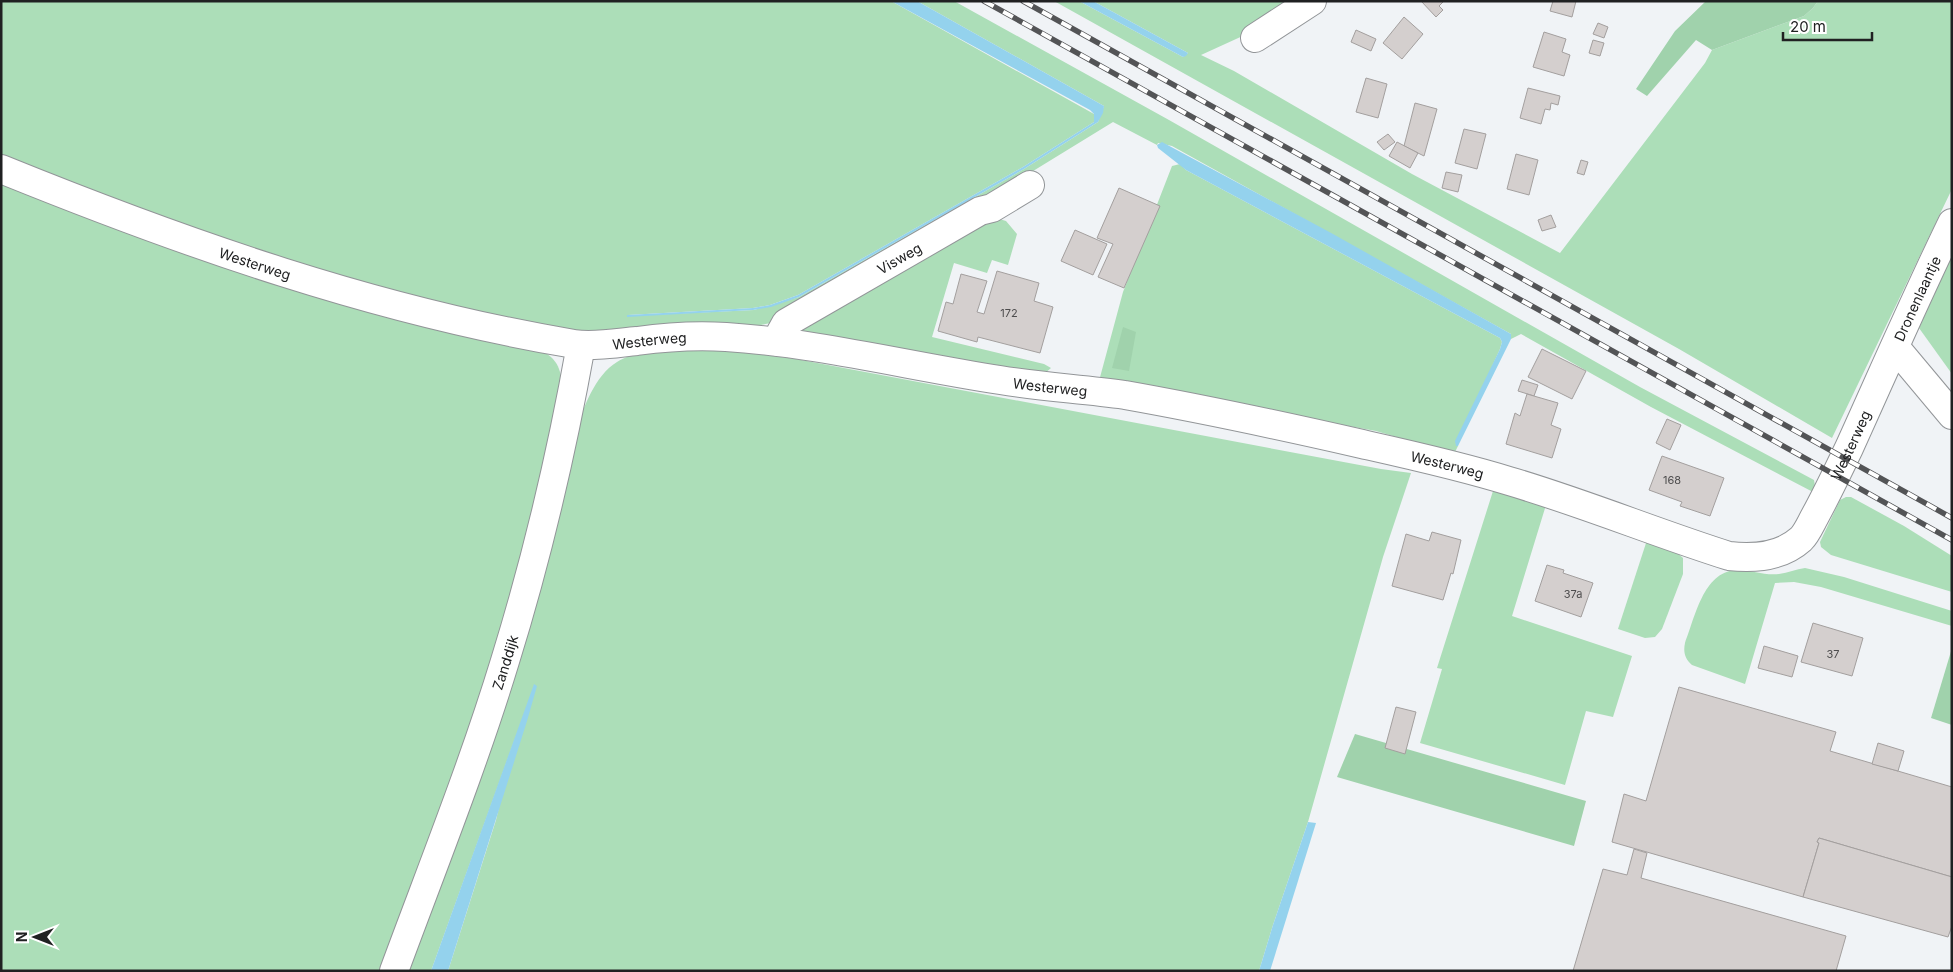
<svg xmlns="http://www.w3.org/2000/svg" width="1953" height="972" font-family="Inter,sans-serif">
<rect width="100%" height="100%" fill="#f0f3f6"/>
<!-- green -->
<g fill="#acdeb8">
<polygon points="1,1 891,1 1094,114 1094,122 1023,167 798,295 770,305 753,308 628,315 627,316 754,310 799,297 1024,169 1098,122 1104,106 917,1 954,1 1169,120 1640,387 1814,480 1815,486 1813,492 1651,407 1521,334 1511,339 1511,334 1172,146 1158,143 1157,145 1113,122 976,206 775,322 761,325 586,333 509,320 325,274 85,191 1,158"/>
<polygon points="1054,1 1079,1 1183,57 1188,53 1093,1 1302,1 1247,34 1201,55 1234,71 1412,174 1560,253 1705,63 1712,50 1804,16 1813,8 1818,1 1952,1 1952,189 1832,438 1679,349"/>
<polygon points="1180,164 1186,170 1500,338 1502,342 1500,349 1456,446 1458,446 1454,454 1376,431 1099,381 1123,292 1172,166"/>
<path d="M 1,179 L 536,347 C 555,358 560,363 562,385 L 521,563 L 493,662 L 383,971 L 1,971 Z"/>
<polygon points="996,218 1006,221 1017,234 1008,265 992,260 987,273 954,263 932,337 1044,364 1051,368 1044,374 798,333 797,326"/>
<polygon points="1952,255 1952,374 1919,328"/>
<path d="M 674,349 L 728,350 L 796,359 L 1381,469 L 1411,473 L 1383,557 L 1308,822 L 1273,925 L 1259,971 L 448,971 L 496,820 L 516,736 L 431,971 L 402,971 L 509,696 L 505,688 L 575,432 C 583,409 595,375 617,362 C 632,352 657,352 674,349 Z"/>
<polygon points="1493,491 1546,505 1512,616 1632,656 1613,717 1586,711 1565,785 1420,743 1442,669 1437,668"/>
<polygon points="1846,497 1851,497 1904,526 1952,556 1952,592 1831,555 1821,547 1820,542 1840,500"/>
<polygon points="1647,540 1674,550 1683,558 1683,574 1662,629 1655,637 1645,638 1618,629"/>
<path d="M 1805,568 L 1844,577 L 1952,611 L 1952,626 L 1821,587 L 1794,582 L 1775,583 L 1745,684 L 1692,665 C 1685,659 1683,652 1685,643 C 1695,618 1703,572 1736,570 C 1750,569 1764,576 1779,574 C 1788,573 1796,569 1805,568 Z"/>
</g>
<!-- forest -->
<g fill="#a0d2ac">
<polygon points="1706,1 1818,1 1813,8 1804,16 1712,50 1696,40 1647,96 1636,89 1675,31"/>
<polygon points="1123,327 1136,332 1129,371 1112,368"/>
<polygon points="1952,648 1952,725 1931,718"/>
<polygon points="1355,734 1586,801 1574,846 1337,777"/>
</g>
<!-- water -->
<g fill="#94d2ed">
<polygon points="891,1 917,1 1104,106 1103,113 1098,122 1024,169 799,297 771,307 753,310 627,317 627,315 753,308 770,305 798,295 1023,167 1094,122 1094,114 1090,110"/>
<polygon points="1079,1 1093,1 1188,53 1186,56 1183,57"/>
<polygon points="1162,142 1333,234 1511,334 1511,339 1458,446 1456,446 1455,441 1500,349 1502,342 1500,338 1186,170 1158,148 1157,145"/>
<polygon points="534,684 537,686 527,721 448,971 431,971"/>
<polygon points="1308,822 1316,823 1270,971 1259,971 1273,925"/>
</g>
<!-- building -->
<g fill="#d4cfce" stroke="#a39f9e">
<polygon points="1421,1 1444,1 1439,6 1443,10 1436,17"/>
<polygon points="1553,1 1576,1 1572,17 1550,11"/>
<polygon points="1404,17 1423,34 1402,59 1383,43"/>
<polygon points="1598,23 1608,27 1604,38 1593,34"/>
<polygon points="1356,30 1376,39 1371,51 1351,42"/>
<polygon points="1544,32 1566,39 1562,52 1570,55 1564,76 1533,67"/>
<polygon points="1593,40 1604,43 1600,56 1589,53"/>
<polygon points="1366,78 1387,84 1378,118 1356,112"/>
<polygon points="1528,88 1560,96 1558,105 1551,103 1550,110 1545,109 1541,124 1520,118"/>
<polygon points="1415,103 1437,109 1424,156 1404,146"/>
<polygon points="1464,129 1486,134 1477,169 1455,163"/>
<polygon points="1388,134 1395,142 1384,150 1377,142"/>
<polygon points="1397,142 1418,153 1410,168 1389,156"/>
<polygon points="1516,154 1538,160 1529,195 1507,189"/>
<polygon points="1581,160 1588,162 1584,175 1577,173"/>
<polygon points="1446,172 1462,175 1458,192 1442,188"/>
<polygon points="1119,188 1160,206 1124,288 1098,277 1113,244 1097,238"/>
<polygon points="1551,215 1556,227 1542,231 1538,220"/>
<polygon points="1075,230 1107,244 1093,275 1061,261"/>
<polygon points="997,271 1039,283 1034,301 1053,307 1040,353 978,337 977,342 938,331 946,302 953,304 961,274 987,281 977,312 984,314"/>
<polygon points="1542,349 1586,371 1572,399 1528,377"/>
<polygon points="1522,380 1538,385 1534,396 1518,391"/>
<polygon points="1527,394 1558,403 1551,425 1561,429 1552,458 1506,444 1515,413 1520,416"/>
<polygon points="1667,419 1681,425 1670,450 1656,443"/>
<polygon points="1662,456 1724,478 1710,516 1680,506 1682,502 1649,490"/>
<polygon points="1432,532 1461,540 1453,574 1451,573 1443,600 1392,586 1406,534 1429,541"/>
<polygon points="1547,565 1564,570 1563,573 1593,583 1581,617 1535,601"/>
<polygon points="1813,623 1863,638 1852,676 1801,662"/>
<polygon points="1764,646 1798,656 1792,677 1758,668"/>
<polygon points="1679,687 1836,732 1830,751 1952,787 1952,877 1819,838 1817,842 1819,843 1803,897 1612,842 1624,794 1646,801"/>
<polygon points="1396,707 1416,712 1405,754 1385,748"/>
<polygon points="1878,743 1904,751 1898,771 1872,764"/>
<polygon points="1819,838 1952,877 1952,926 1948,937 1803,897 1819,843 1817,842"/>
<polygon points="1634,849 1647,853 1641,878 1846,936 1836,971 1573,971 1603,869 1627,875"/>
</g>
<g fill="none" stroke-linecap="round" stroke-linejoin="round">
<defs>
<g id="minor">
<polyline points="1255,38 1312,1"/>
<path id="s1" d="M 1,169 C 186,244 377,311 574,344 C 594,347 616,343 637,341 C 666,337 696,335 726,337 C 818,343 909,366 1000,380 C 1041,387 1083,389 1125,395 C 1204,409 1283,426 1362,444 C 1411,455 1461,466 1509,481 C 1584,503 1656,533 1729,556 C 1755,559 1781,557 1801,539 C 1807,533 1811,523 1815,516 C 1827,494 1838,471 1849,448 C 1883,373 1916,297 1952,223"/>
<path id="s2" d="M 779,342 L 781,332 L 786,323 L 980,211 L 992,208 L 1030,185"/>
<polyline points="1895,347 1952,415"/>
<path id="s3" d="M 394,971 C 432,868 473,766 505,661 C 537,558 562,451 581,345"/>
</g>
</defs>
<!-- minor casing -->
<use href="#minor" stroke="#929598" stroke-width="30"/>
<!-- minor -->
<use href="#minor" stroke="#fff" stroke-width="28"/>
<defs>
<g id="rail">
<polyline points="984,1 1952,540"/>
<polyline points="1023,1 1952,518"/>
</g>
</defs>
<!-- rail casing -->
<use href="#rail" stroke="#535456" stroke-width="5.5"/>
<!-- rail -->
<use href="#rail" stroke="#fff" stroke-width="4" stroke-dasharray="11" stroke-linecap="butt"/>
</g>
<g text-anchor="middle" dominant-baseline="central" stroke-width="4" stroke-linejoin="round" paint-order="stroke">
<!-- number labels -->
<g font-size="11" fill="#4d4c4d">
<text x="1009" y="313">172</text>
<text x="1672" y="480">168</text>
<text x="1573" y="594">37a</text>
<text x="1833" y="654">37</text>
</g>
<!-- street labels -->
<g font-size="14" fill="#202122" stroke="#fff">
<text stroke="none"><textPath href="#s2" startOffset="151">Visweg</textPath></text>
<text stroke="none"><textPath href="#s1" startOffset="271">Westerweg</textPath></text>
<text stroke="none"><textPath href="#s1" startOffset="2126">Dronenlaantje</textPath></text>
<text stroke="none"><textPath href="#s1" startOffset="676">Westerweg</textPath></text>
<text stroke="none"><textPath href="#s1" startOffset="1081">Westerweg</textPath></text>
<text stroke="none"><textPath href="#s1" startOffset="1965">Westerweg</textPath></text>
<text stroke="none"><textPath href="#s1" startOffset="1486">Westerweg</textPath></text>
<text stroke="none"><textPath href="#s3" startOffset="328">Zanddijk</textPath></text>
</g>
</g>
<!-- border -->
<rect width="1953" height="972" fill="none" stroke="#202122" stroke-width="5"/>
<!-- north arrow -->
<g transform="translate(35 937) rotate(270)" stroke="#ffffff" stroke-width="4" paint-order="stroke">
<path d="M0-4L9 19L0 12L-9 19Z" fill="#202122"/>
<text y="-8" font-size="14" font-weight="bold" text-anchor="middle" fill="#202122">N</text>
</g>
<!-- scale -->
<path d="M1783 32v8h89v-8" fill="none" stroke="#202122" stroke-width="2.5"/>
<text x="1790" y="32" font-size="15" fill="#202122" stroke="#ffffff" stroke-width="4" paint-order="stroke">20 m</text>
</svg>
